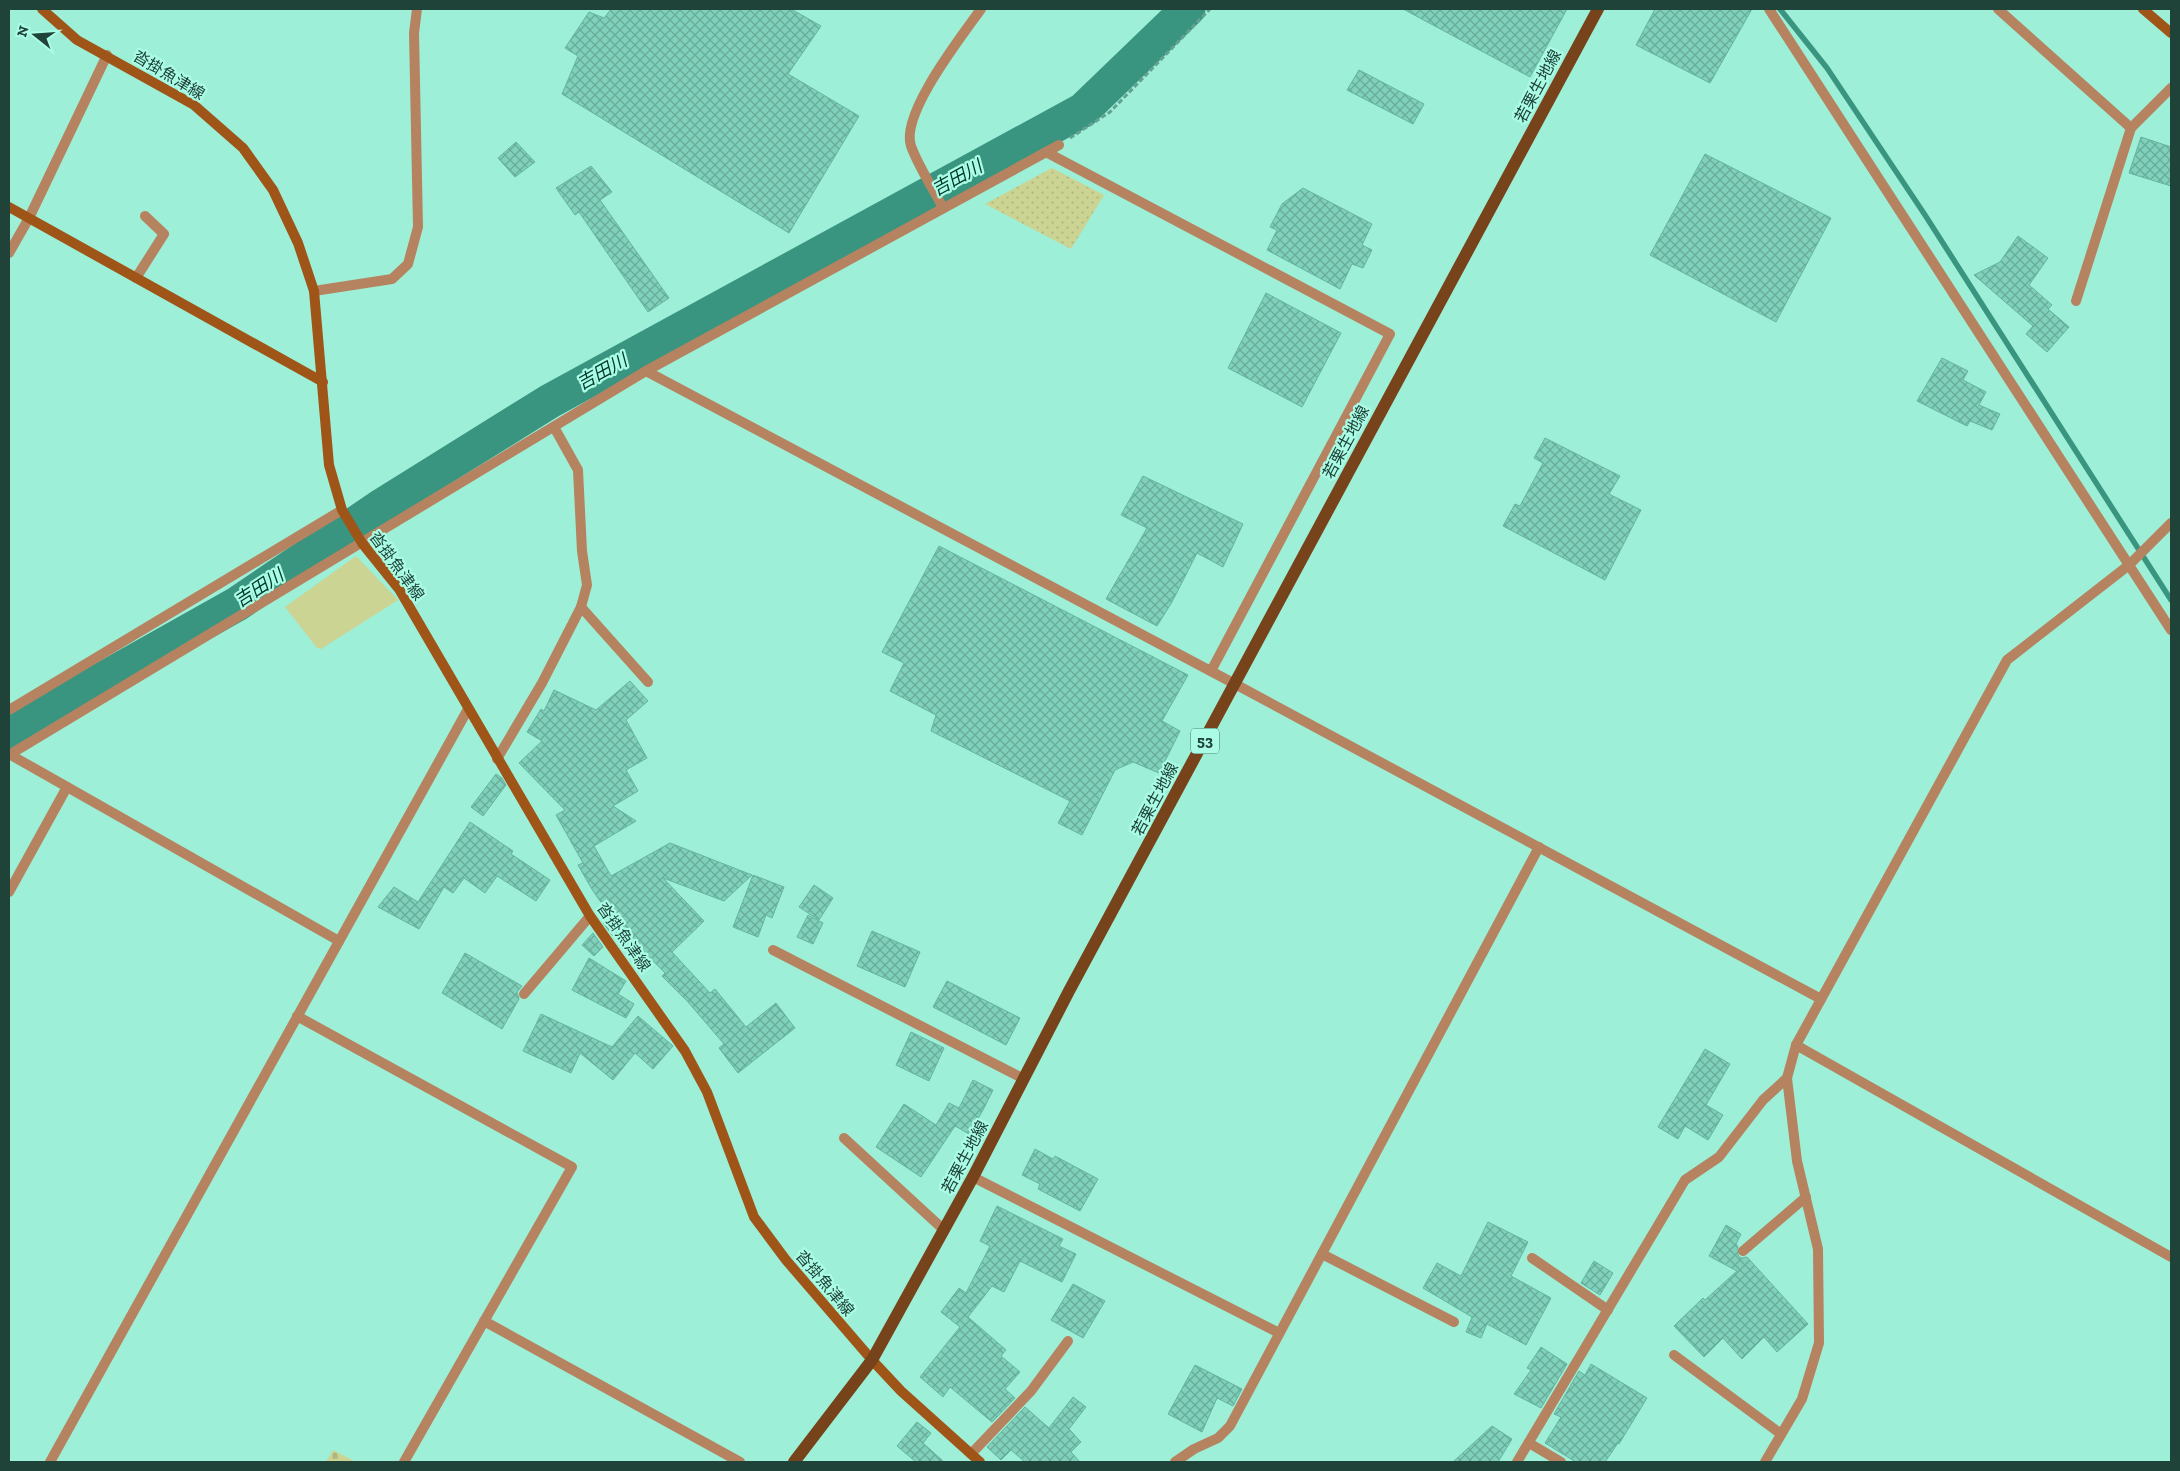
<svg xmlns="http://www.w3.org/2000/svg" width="2180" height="1471" font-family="'Zilla Slab','Noto Sans JP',serif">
<defs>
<pattern id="cemetery-stones" width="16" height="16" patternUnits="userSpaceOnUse" patternTransform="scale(1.25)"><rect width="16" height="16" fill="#cbd492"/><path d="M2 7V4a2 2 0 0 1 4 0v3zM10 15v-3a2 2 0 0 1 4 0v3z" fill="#aeb77f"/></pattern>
<pattern id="garden-dots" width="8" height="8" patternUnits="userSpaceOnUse" patternTransform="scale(1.25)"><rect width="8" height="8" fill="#cbd492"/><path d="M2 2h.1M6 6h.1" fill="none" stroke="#aeb77f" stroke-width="1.8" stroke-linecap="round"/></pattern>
<pattern id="building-cross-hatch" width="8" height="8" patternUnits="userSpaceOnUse" patternTransform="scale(1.25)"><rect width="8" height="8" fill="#80d1bb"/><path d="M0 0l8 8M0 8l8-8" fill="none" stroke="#68ab99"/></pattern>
</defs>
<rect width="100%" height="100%" fill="#9defd8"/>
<!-- cemetery -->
<polygon fill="url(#cemetery-stones)" points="333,1450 356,1462 326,1462"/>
<!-- park -->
<polygon fill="#cbd492" points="356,556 398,600 321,649 317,648 285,607"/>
<!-- garden -->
<polygon fill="url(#garden-dots)" points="1052,168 1104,195 1071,249 985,204"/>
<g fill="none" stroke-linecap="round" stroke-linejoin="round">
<!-- stream -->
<polyline stroke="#399580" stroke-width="5.5" points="1780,9 1827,68 1925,215 2171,600"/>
<!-- river -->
<polyline stroke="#399580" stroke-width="35" points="9,732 237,604 383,505 550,401 1083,110 1188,9"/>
</g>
<!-- building -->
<g fill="url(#building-cross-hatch)" stroke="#64b5a0">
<polygon points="611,9 791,9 821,26 788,74 859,116 789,233 562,94 578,56 565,48 589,12 604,18"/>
<polygon points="1403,9 1567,9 1530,77"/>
<polygon points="1655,9 1752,9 1710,83 1636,45"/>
<polygon points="1359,70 1424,104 1413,124 1347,90"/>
<polygon points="2141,137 2171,147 2171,186 2129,173"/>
<polygon points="516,142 535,162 515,177 498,158"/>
<polygon points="1705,154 1831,218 1776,322 1650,255"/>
<polygon points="591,166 612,192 600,200 669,298 648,312 579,212 575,215 556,188"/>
<polygon points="1303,188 1372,224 1362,245 1372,250 1363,268 1352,264 1340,289 1267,250 1277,230 1270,227 1282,204"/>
<polygon points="2018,236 2048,258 2029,285 2052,305 2048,309 2069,327 2047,352 2026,334 2033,326 1974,275 2000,262"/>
<polygon points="1266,293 1341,333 1302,407 1228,368"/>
<polygon points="1942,358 1968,371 1963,380 1986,392 1979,405 2000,414 1992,430 1970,421 1967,426 1917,401"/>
<polygon points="1545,438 1620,476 1609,494 1641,510 1605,580 1503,526 1515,504 1520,506 1543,463 1534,458"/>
<polygon points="1143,476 1243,524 1223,567 1197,553 1172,602 1157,626 1106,599 1147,528 1121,515"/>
<polygon points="939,546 1188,675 1162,721 1180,731 1159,773 1133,762 1115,770 1082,835 1058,823 1070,801 931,731 936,715 890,691 904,663 882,652"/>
<polygon points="630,681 648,701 626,720 647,758 626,770 638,791 613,806 636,821 594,846 611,876 670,843 752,875 724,901 663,878 704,921 672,952 710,993 715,989 746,1027 776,1003 795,1028 738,1073 719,1048 724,1044 688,1002 662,976 665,973 621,928 613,936 603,923 610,915 593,891 578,865 583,863 556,815 565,810 519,763 542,741 527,732 541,709 544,711 554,690 596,710"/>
<polygon points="496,774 502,778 506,785 483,816 471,807"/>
<polygon points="470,822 513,851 511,854 550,880 536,901 497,876 485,893 464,878 453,893 444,887 419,929 378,907 394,887 418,902"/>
<polygon points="753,875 784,887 772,918 766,915 758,937 733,927"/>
<polygon points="814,885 833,898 819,920 799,907"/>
<polygon points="808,915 823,923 813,944 797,937"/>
<polygon points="872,931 920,952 905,987 857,966"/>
<polygon points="593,933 603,947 594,956 582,945"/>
<polygon points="465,953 522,986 517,992 519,999 502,1029 442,993"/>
<polygon points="589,958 626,981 618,994 634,1004 626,1018 572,990"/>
<polygon points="947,981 1020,1018 1006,1045 933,1007"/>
<polygon points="541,1014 612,1047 638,1016 673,1046 653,1069 635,1053 613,1080 580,1053 571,1073 523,1051"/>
<polygon points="911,1032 944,1048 929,1081 896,1065"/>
<polygon points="1705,1049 1730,1064 1706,1105 1723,1115 1708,1140 1685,1126 1678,1139 1658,1127"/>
<polygon points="973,1080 993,1090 983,1110 969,1134 955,1126 921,1177 876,1147 904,1104 936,1125 949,1103 959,1108"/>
<polygon points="1035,1149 1053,1159 1055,1156 1098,1179 1080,1211 1038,1189 1040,1184 1022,1175"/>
<polygon points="997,1206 1063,1239 1059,1246 1076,1254 1062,1282 1020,1261 1004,1292 992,1286 968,1317 1006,1350 1001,1356 1020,1372 1005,1389 1015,1398 992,1422 950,1387 943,1397 920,1377 960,1327 941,1312 959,1288 966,1293 990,1246 980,1241"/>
<polygon points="1488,1222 1528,1242 1511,1276 1551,1298 1526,1345 1487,1324 1481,1338 1466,1332 1472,1317 1423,1288 1437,1263 1461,1276"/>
<polygon points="1726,1225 1741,1234 1736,1244 1738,1247 1738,1255 1741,1258 1747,1257 1808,1324 1777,1352 1764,1337 1742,1359 1723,1338 1704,1357 1674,1326 1703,1298 1705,1300 1737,1271 1709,1256"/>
<polygon points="1594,1261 1613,1273 1600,1295 1581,1283"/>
<polygon points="1073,1284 1105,1301 1083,1338 1051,1320"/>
<polygon points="1541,1347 1567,1364 1541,1408 1514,1394 1531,1370 1527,1368"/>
<polygon points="1591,1364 1647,1398 1619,1444 1618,1443 1605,1462 1576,1462 1545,1443 1561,1417 1554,1414 1579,1371 1585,1375"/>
<polygon points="1195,1365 1242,1389 1233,1406 1217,1398 1202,1432 1168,1414"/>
<polygon points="1073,1397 1086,1407 1069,1429 1081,1442 1071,1452 1080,1462 1025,1462 1011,1450 1001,1460 987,1447 1025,1407 1049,1428"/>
<polygon points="917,1422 931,1433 923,1443 944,1462 916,1462 897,1446"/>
<polygon points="1492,1426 1512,1439 1498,1462 1453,1462"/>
</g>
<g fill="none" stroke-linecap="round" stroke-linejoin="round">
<!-- path -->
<polyline stroke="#64a190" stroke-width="3" stroke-dasharray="5 2.5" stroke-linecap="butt" points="1070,138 1110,112 1210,9"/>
<!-- minor -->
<g stroke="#b68360" stroke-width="10">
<polyline points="1769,9 2171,630"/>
<polyline points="1998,9 2131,128 2171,88"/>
<polyline points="1046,152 1390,334 1211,671"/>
<path d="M 943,208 C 933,188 919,168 911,146 C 900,114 962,36 981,9"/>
<polyline points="9,253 29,218 107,55"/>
<polyline points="136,278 164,234 145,216"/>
<polyline points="314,291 392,279 408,264 418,227 414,33 417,9"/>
<polyline points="2076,301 2131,128"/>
<polyline points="646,371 1235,684 1821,999"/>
<polyline points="581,607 648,682"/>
<polyline points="9,710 342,510"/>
<polyline points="9,754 339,941"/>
<polyline points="9,755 646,371 1059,145"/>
<polyline points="497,759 542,683 581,607 587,585 582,551 578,470 554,427"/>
<polyline points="9,892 67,787"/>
<polyline points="773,950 1024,1079"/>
<polyline points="524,994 590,916"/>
<polyline points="297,1016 572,1167 404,1462"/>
<polyline points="1796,1045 2171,1257"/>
<polyline points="844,1138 944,1230"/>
<polyline points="973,1177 1279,1333"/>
<polyline points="1743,1251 1806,1197"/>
<polyline points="1322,1254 1454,1322"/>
<polyline points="1532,1258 1608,1310"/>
<polyline points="484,1321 740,1462"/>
<polyline points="1674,1355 1781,1434"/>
<polyline points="1529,1443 1561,1462"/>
<polyline points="971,1454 1031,1391 1068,1341"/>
<polyline points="50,1462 468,709"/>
<polyline points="1175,1462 1194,1449 1218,1438 1230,1426 1539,847"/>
<polyline points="1517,1462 1685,1180 1719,1157 1763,1100 1787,1078"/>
<polyline points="1765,1462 1802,1399 1819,1343 1818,1249 1797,1161 1787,1078 1796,1045 2007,660 2129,565 2171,523"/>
</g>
<!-- secondary -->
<g stroke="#9f5517" stroke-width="10">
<polyline points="42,9 77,40 194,105 243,148 273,190 298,243 314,291 329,465 342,510 362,543 399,589 590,916 685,1051 707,1092 754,1217 786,1260 872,1360 901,1391 980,1462"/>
<polyline points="2143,9 2171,33"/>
<polyline points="9,207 323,382"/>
</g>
<!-- primary -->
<polyline stroke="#77431a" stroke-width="12" points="794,1462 872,1360 973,1177 1069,991 1598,9"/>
</g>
<g text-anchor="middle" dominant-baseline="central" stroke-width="4.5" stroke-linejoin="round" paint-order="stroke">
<!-- shield labels -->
<rect fill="#aafce5" stroke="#497a6d" stroke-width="1" x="1191" y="728.5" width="28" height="25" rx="4"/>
<g font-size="15" font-weight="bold" fill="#1f4239">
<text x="1205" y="741">53</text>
</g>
<!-- street labels -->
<g font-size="16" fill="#1f4239" stroke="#aafce5">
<text transform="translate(169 75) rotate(31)">沓掛魚津線</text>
<text transform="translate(1538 86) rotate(-62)">若栗生地線</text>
<text transform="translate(1346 442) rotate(-62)">若栗生地線</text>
<text transform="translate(397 566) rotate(54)">沓掛魚津線</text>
<text transform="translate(1155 799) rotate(-62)">若栗生地線</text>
<text transform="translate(624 937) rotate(55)">沓掛魚津線</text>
<text transform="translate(965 1157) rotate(-62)">若栗生地線</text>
<text transform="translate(825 1283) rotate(50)">沓掛魚津線</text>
</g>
<!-- water labels -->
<g font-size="18" font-style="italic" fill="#00382d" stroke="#aafce5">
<text transform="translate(957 178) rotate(-29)">吉田川</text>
<text transform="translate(602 372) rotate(-29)">吉田川</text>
<text transform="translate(259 588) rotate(-33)">吉田川</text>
</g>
</g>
<!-- border -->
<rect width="2180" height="1471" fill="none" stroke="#1f4239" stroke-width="20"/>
<!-- north arrow -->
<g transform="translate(35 35) rotate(287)" stroke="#aafce5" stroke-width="4" paint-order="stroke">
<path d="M0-4L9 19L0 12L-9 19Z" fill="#1f4239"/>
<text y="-8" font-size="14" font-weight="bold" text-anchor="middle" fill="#1f4239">N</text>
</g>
</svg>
